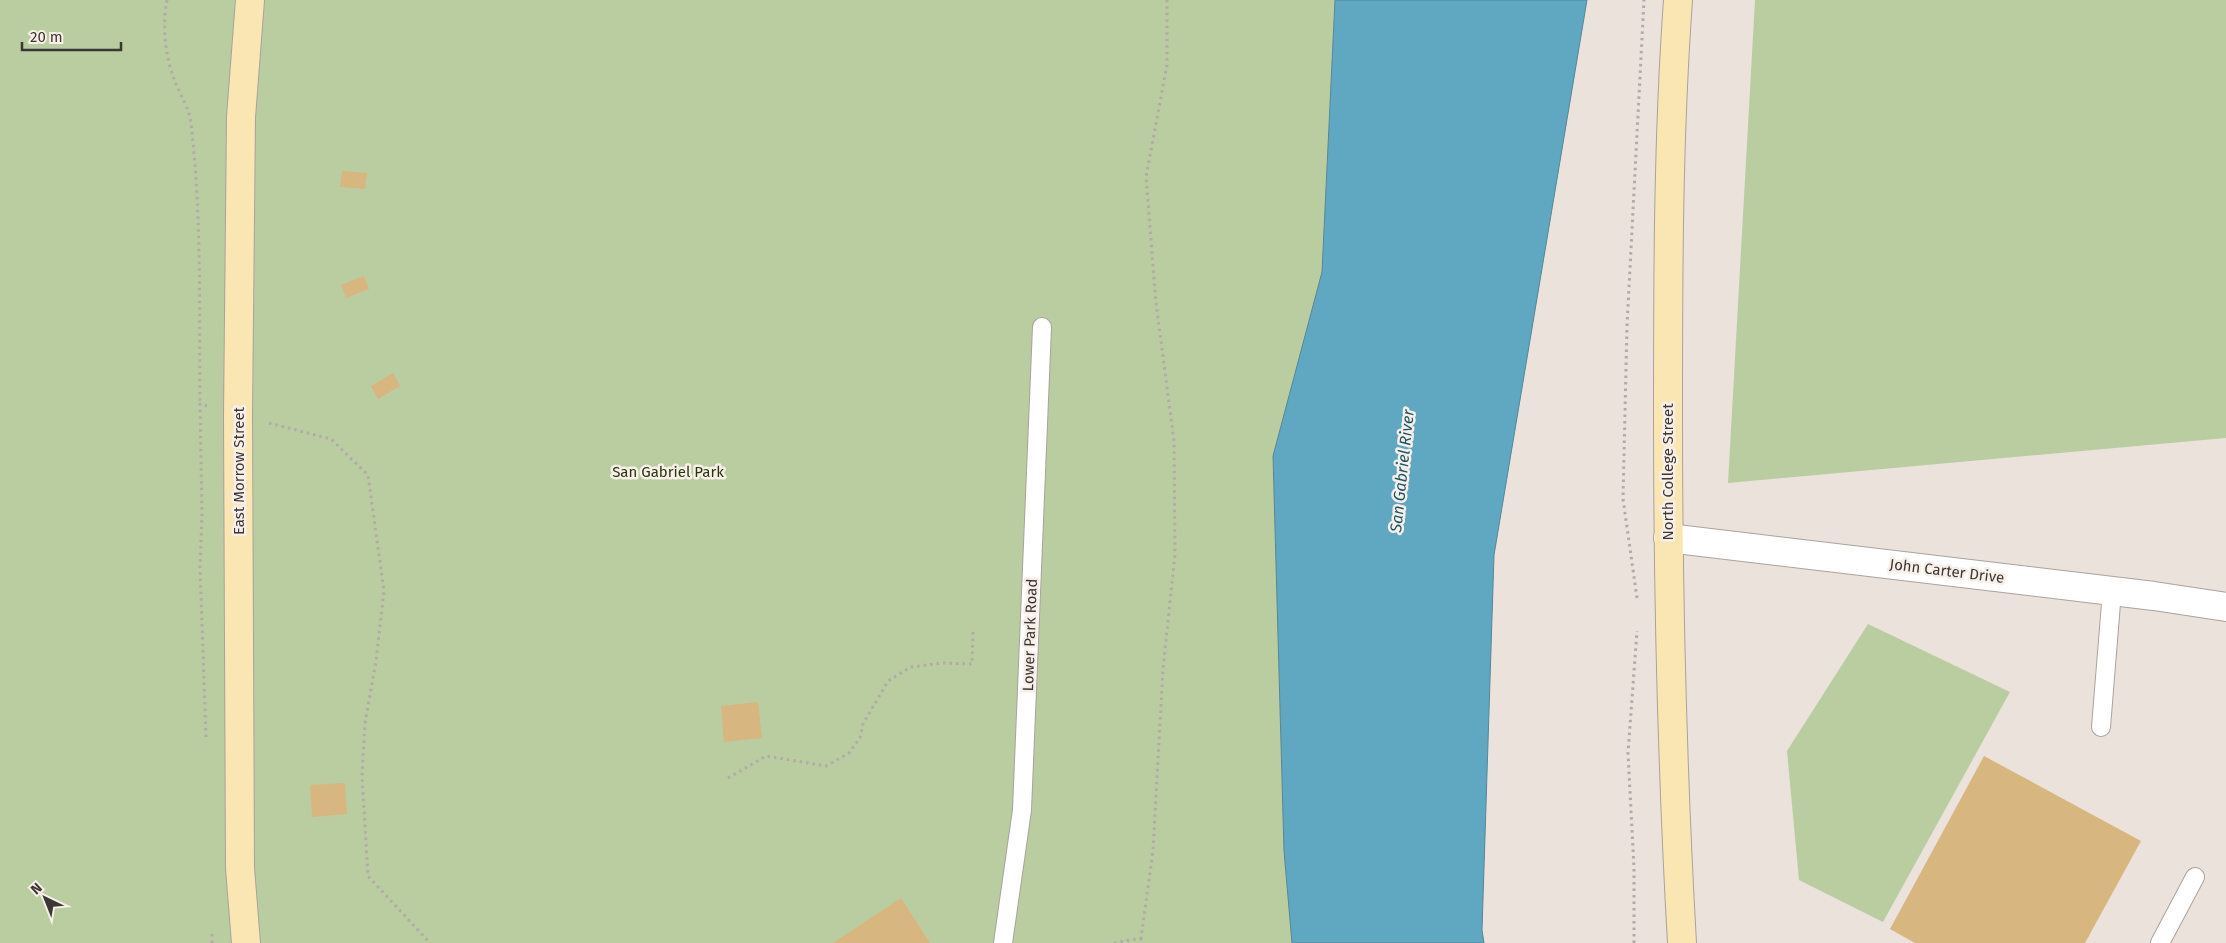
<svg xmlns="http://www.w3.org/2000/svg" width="2226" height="943" font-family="'Fira Sans',sans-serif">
<rect width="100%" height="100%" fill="#ebe2dc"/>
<!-- green -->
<g fill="#bacda1">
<polygon points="0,0 1335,0 1322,272 1273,456 1284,851 1292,943 0,943"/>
<polygon points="1755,0 2226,0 2226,438 1728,483"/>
<polygon points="1868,624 2010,692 1883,922 1799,880 1787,751"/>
</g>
<!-- water -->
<polygon fill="#60a8c1" stroke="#558697" points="1335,0 1587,0 1494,555 1482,930 1484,943 1292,943 1284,851 1273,456 1322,272"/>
<!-- building -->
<g fill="#d8b680">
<polygon points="342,171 367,173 365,189 340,187"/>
<polygon points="364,276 369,289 346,298 341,285"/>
<polygon points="393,373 400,386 378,399 371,386"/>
<polygon points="758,702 762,738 724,742 721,706"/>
<polygon points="1984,756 2141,841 2085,943 1915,943 1890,929"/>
<polygon points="345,783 347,814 312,817 310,785"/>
<polygon points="901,898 930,943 833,943"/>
</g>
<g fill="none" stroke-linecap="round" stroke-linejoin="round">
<defs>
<g id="lane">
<polyline points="2101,727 2112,591"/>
<polyline points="1003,943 1022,810 1042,327"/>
<polyline points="2160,943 2195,877"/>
</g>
<polyline id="street" points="1668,538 2154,596 2226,607"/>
<g id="secondary">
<path d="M 1678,0 C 1668,139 1668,278 1668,417 C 1668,592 1672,768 1682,943"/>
<polyline points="246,943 240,868 238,416 241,117 250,0"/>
</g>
</defs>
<!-- lane casing -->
<use href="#lane" stroke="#aaa29c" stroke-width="20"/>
<!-- street casing -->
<use href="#street" stroke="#aaa29c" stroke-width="30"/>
<!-- secondary casing -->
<use href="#secondary" stroke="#aaa29c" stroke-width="30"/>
<!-- path -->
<g stroke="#b2aaa6" stroke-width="3" stroke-dasharray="2.5 4" stroke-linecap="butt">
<path d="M 167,0 C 162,25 165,55 174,79 C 179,93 190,109 191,124 C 202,217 199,312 200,405"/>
<polyline points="269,423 331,439 368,475 384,591 376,661 365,723 362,777 368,876 430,943"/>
<polyline points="1637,598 1623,499 1627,326 1644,0"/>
<polyline points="206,737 200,567 202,515 200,404 207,406"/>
<polyline points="728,778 766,756 826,766 849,753 860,738 863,724 888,681 911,667 943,663 972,664 973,632"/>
<polyline points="212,934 212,943"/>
<polyline points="1141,938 1141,943"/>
<polyline points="1114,943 1141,938 1153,851 1163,669 1175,554 1174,441 1156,303 1146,177 1167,65 1167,0"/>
<polyline points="1634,943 1634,868 1628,753 1637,631"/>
</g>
<!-- lane -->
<use href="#lane" stroke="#fff" stroke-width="18"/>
<!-- street -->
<use href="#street" stroke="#fff" stroke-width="28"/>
<!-- secondary -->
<use href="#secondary" stroke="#f9e6b2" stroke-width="28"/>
</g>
<g text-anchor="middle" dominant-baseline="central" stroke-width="5" stroke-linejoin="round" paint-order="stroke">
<!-- street labels -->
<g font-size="15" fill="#3b3735" stroke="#f8efe9">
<text transform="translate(239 471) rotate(-90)">East Morrow Street</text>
<text transform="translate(1668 472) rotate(-90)">North College Street</text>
<text transform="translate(1947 571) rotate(7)">John Carter Drive</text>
<text transform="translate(1030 635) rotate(-88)">Lower Park Road</text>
</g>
<!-- park labels -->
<g font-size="15" fill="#27360d" stroke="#f8efe9">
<text x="668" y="472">San Gabriel Park</text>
</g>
<!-- water labels -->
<g font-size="16" font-style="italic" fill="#195567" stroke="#f8efe9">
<text transform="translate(1402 471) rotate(-84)">San Gabriel River</text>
</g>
</g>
<!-- north arrow -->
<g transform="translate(45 898) rotate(317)" stroke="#f8efe9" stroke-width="4" paint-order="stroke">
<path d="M0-4L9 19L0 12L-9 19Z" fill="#3b3735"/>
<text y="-8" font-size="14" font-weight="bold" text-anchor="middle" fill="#3b3735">N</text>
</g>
<!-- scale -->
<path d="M22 42v8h99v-8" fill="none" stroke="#3b3735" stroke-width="2.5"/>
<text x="30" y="42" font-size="15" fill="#3b3735" stroke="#f8efe9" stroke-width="4" paint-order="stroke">20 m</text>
</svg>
